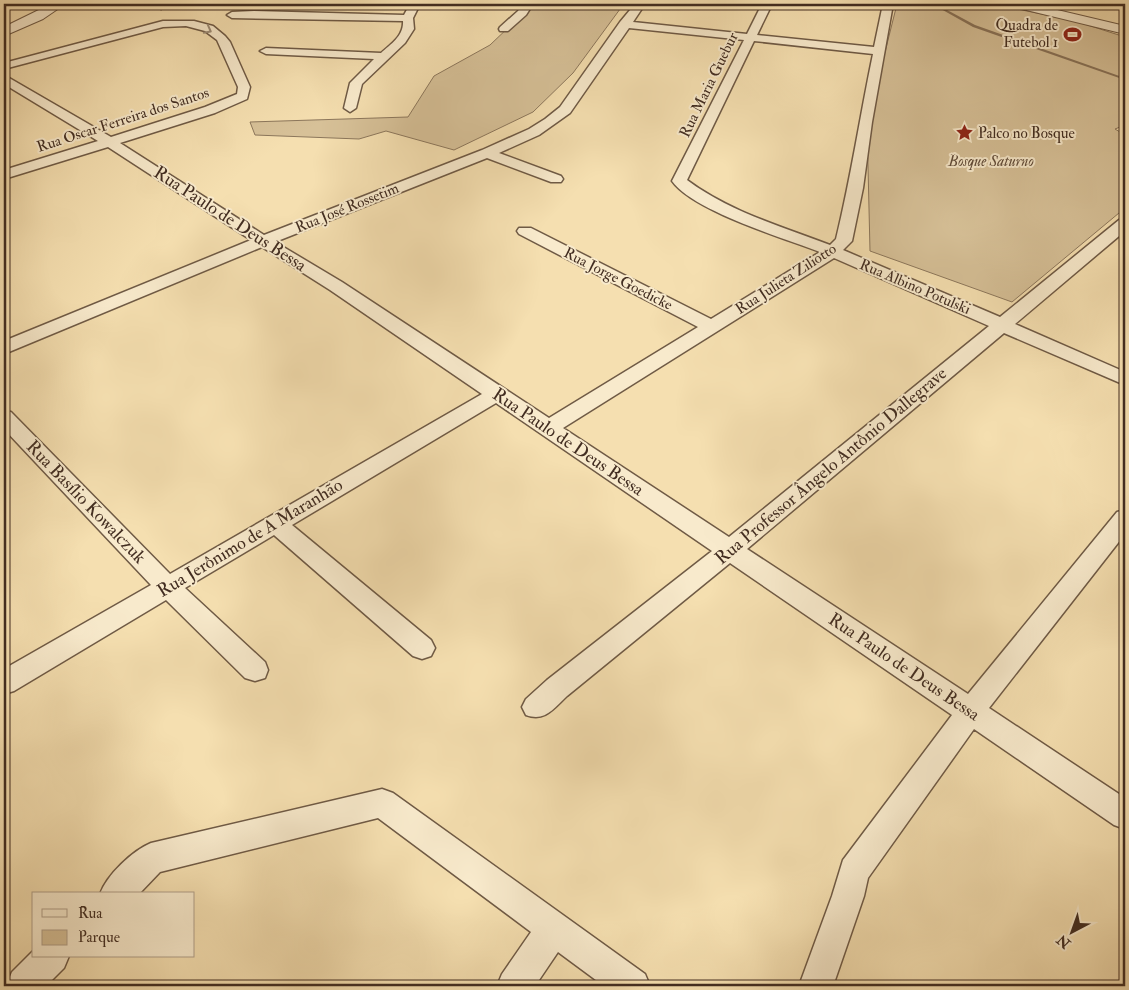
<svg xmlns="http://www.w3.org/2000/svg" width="1129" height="990" font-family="'IM FELL Double Pica',serif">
<rect width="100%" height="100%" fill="#f5dfb0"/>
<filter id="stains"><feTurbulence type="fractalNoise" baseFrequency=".004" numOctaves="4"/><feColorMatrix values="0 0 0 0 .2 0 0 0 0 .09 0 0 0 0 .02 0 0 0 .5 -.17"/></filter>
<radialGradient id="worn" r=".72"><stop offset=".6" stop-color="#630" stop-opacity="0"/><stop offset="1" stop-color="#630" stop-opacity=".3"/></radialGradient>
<!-- green -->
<g fill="#d7c198" stroke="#8c775c">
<polygon points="533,4 623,5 573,73 533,112 454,150 386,131 359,139 255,135 250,122 408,117 434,76 490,45"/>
<polygon points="897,4 993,4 1075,21 1125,37 1125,125 1115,129 1125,135 1125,208 1012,302 870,251 867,124"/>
</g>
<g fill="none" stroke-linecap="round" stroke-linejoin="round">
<!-- stream -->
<polygon fill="#897359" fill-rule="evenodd" points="932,4 936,4 975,25 1125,78 1125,80 973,27"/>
<defs>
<g id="minor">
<polygon points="150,4 164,4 166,6 161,9"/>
<path d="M 410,4 L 420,4 L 413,18 L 414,29 L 405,43 L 362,84 L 356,108 L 350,112 L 344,108 L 350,83 L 374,59 L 266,54 L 260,51 L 266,48 L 381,53 C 391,44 404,36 403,21 L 232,18 L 227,15 L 232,12 L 254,11 L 404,15 Z"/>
<polygon points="523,4 533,4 526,15 508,31 500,31 499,29 500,27 518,11"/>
<path d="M 635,4 L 645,4 L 633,22 L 747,34 L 762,4 L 772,4 L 757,35 L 874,47 L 883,4 L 893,4 L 872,122 L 863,188 L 852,241 L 843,250 L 1000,317 L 1119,220 L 1125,218 L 1125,231 L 1015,324 L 1125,372 L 1125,385 L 1004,333 L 747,549 L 968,694 L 1117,512 L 1125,510 L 1125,534 L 989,708 L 1125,798 L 1125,829 L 1114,825 L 974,729 L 868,878 L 864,896 L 833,986 L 799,986 L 832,896 L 843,860 L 952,715 L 730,563 L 567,696 C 553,709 545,722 526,715 L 522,707 L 526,699 L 547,680 L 712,551 L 496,403 L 292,525 L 431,640 L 435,648 L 431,656 L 422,659 L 413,656 L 274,535 L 185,588 L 265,662 L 268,670 L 265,678 L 255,681 L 245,678 L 166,600 L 14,691 L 4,694 L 4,669 L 151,585 L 4,429 L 4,411 L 11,412 L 170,574 L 482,394 L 330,290 L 262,247 L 4,354 L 4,341 L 251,240 L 108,147 L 4,179 L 4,170 L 98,141 L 4,84 L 4,75 L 111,137 L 205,107 L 237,94 L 238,87 L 217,40 L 205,31 L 186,26 L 163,27 L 4,69 L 4,63 L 163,21 L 194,21 L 213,26 L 225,36 L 230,42 L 250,87 L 247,99 L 215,113 L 120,143 L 264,235 L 482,150 L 529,129 L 545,119 L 560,107 L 620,22 ZM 629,28 L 744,40 L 672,181 C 693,211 784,238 820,252 L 711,319 L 531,228 L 519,228 L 517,231 L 519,234 L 698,327 L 549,418 L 342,282 L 275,242 L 487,158 L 551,182 L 561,182 L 563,179 L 561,176 L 499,153 L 539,135 L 570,113 ZM 754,41 L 873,54 C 860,116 851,178 836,239 L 830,245 C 781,226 730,212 687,180 ZM 834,258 L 989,326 L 729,537 L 563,428 Z"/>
<path d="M 382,789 L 393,793 L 645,974 L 650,986 L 604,986 L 558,952 L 535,986 L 497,986 L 502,974 L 531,932 L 378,818 L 160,872 L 139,894 L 100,894 C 107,875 132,851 151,843 Z"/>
<polygon points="34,950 34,956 69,956 64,968 46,986 7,986 7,984 12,972"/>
</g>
<g id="tertiary">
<polygon points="51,4 65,4 43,19 4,36 4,27"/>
<polygon points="1012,4 1032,4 1125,26 1125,34 1014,7"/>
</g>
</defs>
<!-- minor casing -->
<use href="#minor" stroke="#6f5a45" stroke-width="3"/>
<!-- tertiary casing -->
<use href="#tertiary" stroke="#6f5a45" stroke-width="2"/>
<!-- minor -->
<use href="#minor" fill="#f8eacc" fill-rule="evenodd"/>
<!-- tertiary -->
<use href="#tertiary" fill="#f8eacc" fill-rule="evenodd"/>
</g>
<!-- one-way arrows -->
<defs><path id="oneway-chevron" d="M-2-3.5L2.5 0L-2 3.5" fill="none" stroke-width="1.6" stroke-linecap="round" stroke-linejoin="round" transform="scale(1.25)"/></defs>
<use stroke="#9d8c76" href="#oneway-chevron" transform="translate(208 30) rotate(28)"/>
<!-- icons -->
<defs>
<symbol id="stadium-bare" viewBox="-9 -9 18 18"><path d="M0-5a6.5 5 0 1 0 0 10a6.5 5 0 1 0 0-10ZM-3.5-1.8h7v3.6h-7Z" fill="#8f2418" stroke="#f8eacc" stroke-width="2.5" paint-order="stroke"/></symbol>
<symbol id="sight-bare" viewBox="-9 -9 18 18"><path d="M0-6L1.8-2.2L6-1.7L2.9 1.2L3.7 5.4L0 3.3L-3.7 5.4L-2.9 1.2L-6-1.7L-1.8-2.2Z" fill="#8f2418" stroke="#f8eacc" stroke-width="2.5" paint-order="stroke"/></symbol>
</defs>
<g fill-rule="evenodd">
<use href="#stadium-bare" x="1060" y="22" width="25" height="25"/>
<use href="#sight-bare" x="952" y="120" width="25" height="25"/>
</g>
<g text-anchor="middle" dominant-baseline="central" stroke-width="4" stroke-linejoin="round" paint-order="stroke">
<!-- far-poi labels -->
<g font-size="15" fill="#422d21" stroke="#f8eacc" text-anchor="end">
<text x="1058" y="25">Quadra de<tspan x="1058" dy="17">Futebol 1</tspan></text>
<text x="978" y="133" text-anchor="start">Palco no Bosque</text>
</g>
<!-- far-street labels -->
<g font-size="15" fill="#422d21" stroke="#f8eacc">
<text transform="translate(709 85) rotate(-64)">Rua Maria Guebur</text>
<text transform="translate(123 120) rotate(-18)">Rua Oscar Ferreira dos Santos</text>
<text transform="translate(347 208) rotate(-22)">Rua José Rossetim</text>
<text transform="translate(618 279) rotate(27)">Rua Jorge Goedicke</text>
<text transform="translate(786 279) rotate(-33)">Rua Julieta Ziliotto</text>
<text transform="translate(915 287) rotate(23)">Rua Albino Potulski</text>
</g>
<!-- far-park labels -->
<g font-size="15" font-style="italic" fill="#604b39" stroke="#f8eacc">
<text x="991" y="161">Bosque Saturno</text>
</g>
<!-- street labels -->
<g font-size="18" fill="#422d21" stroke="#f8eacc">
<text transform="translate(230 219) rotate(33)">Rua Paulo de Deus Bessa</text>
<text transform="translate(568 442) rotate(34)">Rua Paulo de Deus Bessa</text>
<text transform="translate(831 466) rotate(-40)">Rua Professor Ângelo Antônio Dallegrave</text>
<text transform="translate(86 502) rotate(46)">Rua Basílio Kowalczuk</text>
<text transform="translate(250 538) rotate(-31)">Rua Jerônimo de A Maranhão</text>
<text transform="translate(904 667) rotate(34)">Rua Paulo de Deus Bessa</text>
</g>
</g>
<!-- margin -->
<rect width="1129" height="990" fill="none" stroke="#f5dfb0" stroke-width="20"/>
<rect x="5" y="5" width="1119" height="980" fill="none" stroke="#422d21" stroke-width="2.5"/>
<rect x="10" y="10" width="1109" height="970" fill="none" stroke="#422d21"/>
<!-- legend -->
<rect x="32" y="892" width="162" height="65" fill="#f8eacc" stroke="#af9e88"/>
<rect x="42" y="909" width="25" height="8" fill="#f8eacc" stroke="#af9e88"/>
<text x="78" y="918" font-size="15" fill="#422d21">Rua</text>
<rect x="42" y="930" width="25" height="15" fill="#d7c198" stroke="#af9e88"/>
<text x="78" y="942" font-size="15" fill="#422d21">Parque</text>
<!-- north arrow -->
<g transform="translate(1072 932) rotate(221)" stroke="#f8eacc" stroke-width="4" paint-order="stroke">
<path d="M0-4L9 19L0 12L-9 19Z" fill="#422d21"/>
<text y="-8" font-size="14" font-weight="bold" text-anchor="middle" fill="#422d21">N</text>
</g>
<rect width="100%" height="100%" filter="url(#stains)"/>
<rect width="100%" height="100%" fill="url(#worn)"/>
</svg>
